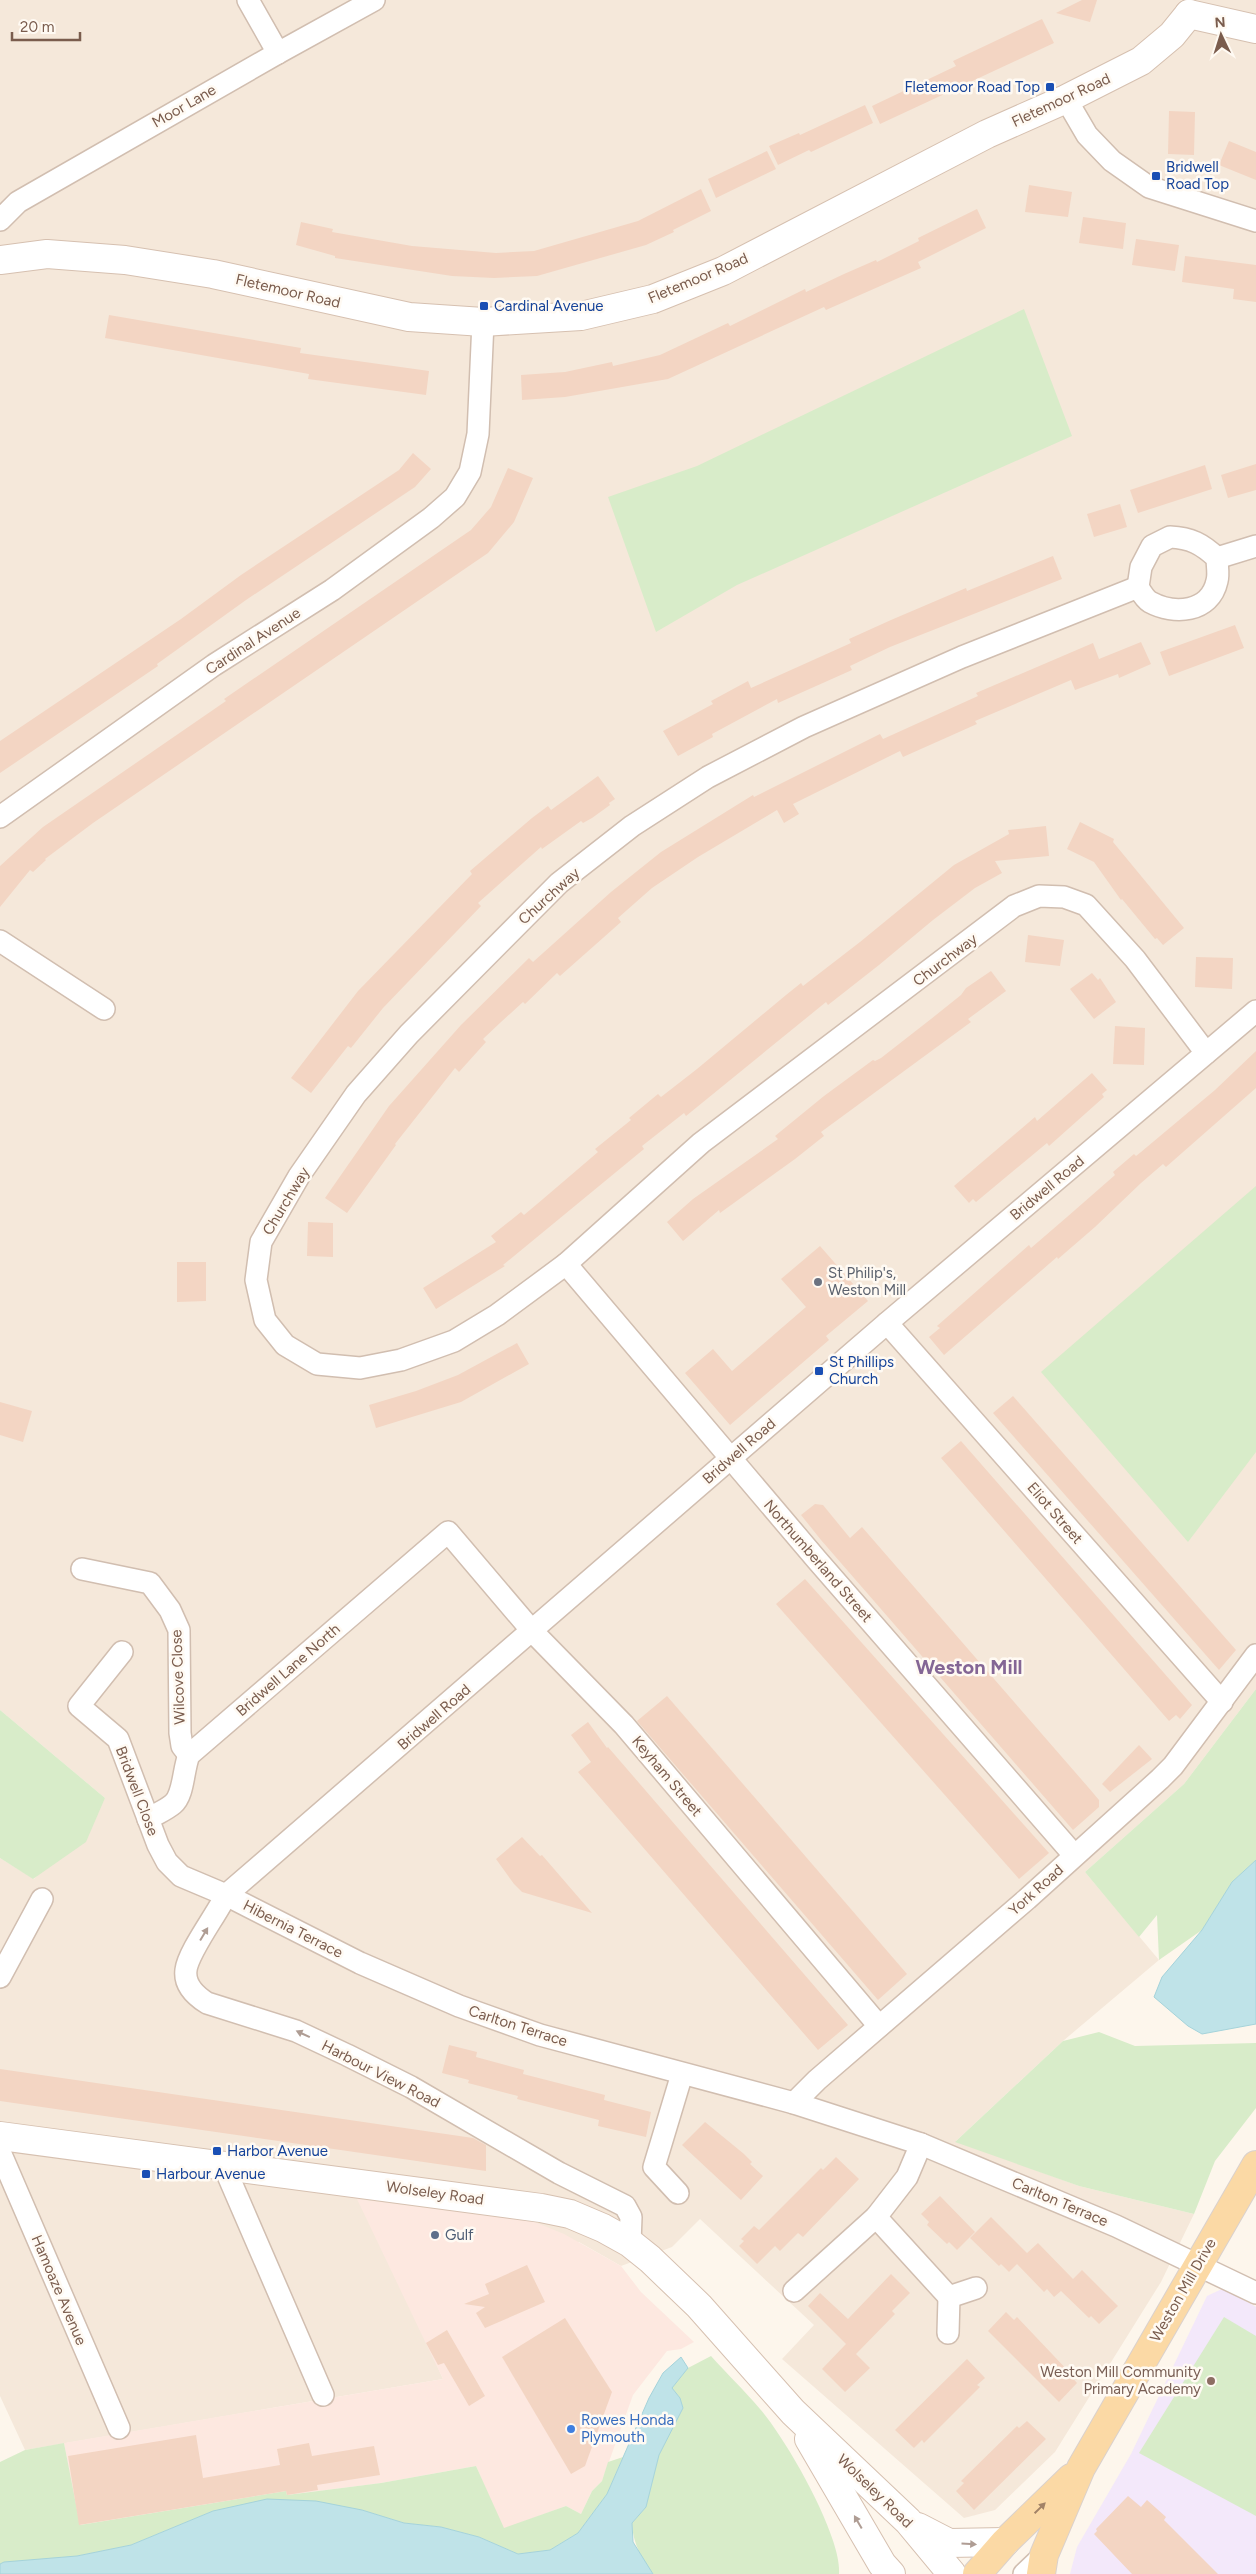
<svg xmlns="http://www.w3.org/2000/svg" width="1256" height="2574" font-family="Figtree,sans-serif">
<rect width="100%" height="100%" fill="#fdf6ec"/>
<!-- residential -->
<polygon fill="#f5e8da" points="0,0 1256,0 1256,1689 1184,1784 1085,1872 1159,1960 1063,2041 956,2141 1079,2186 1194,2214 1161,2282 1055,2452 995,2510 964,2518 782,2359 814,2325 700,2219 672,2247 621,2266 579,2242 419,2326 443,2379 25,2450 0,2396 0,1858 34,1879 105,1798 0,1710"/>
<!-- commercial -->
<polygon fill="#fde8e0" points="357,2199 532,2221 564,2234 621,2266 641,2292 694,2342 681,2349 667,2351 633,2395 602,2481 592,2491 581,2514 566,2506 503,2529 476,2466 381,2483 287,2495 286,2491 79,2525 64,2443 443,2379"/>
<!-- education -->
<polygon fill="#f3e8fa" points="1224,2288 1256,2307 1256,2574 1070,2574 1077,2547 1131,2454 1207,2296"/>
<!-- green -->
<g fill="#d8ecc9">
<polygon points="1024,309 1072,436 737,585 656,632 608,497 697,466"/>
<polygon points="1256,1186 1256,1452 1188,1542 1041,1372"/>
<polygon points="1256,1689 1256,1860 1232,1882 1202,1930 1159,1960 1157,1915 1139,1937 1085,1872 1184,1784"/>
<polygon points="0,1710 105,1798 86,1842 33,1879 0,1858"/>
<polygon points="1099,2032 1135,2046 1256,2043 1256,2108 1215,2161 1194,2214 1079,2186 955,2142 1063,2041"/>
<polygon points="1224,2317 1256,2336 1256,2516 1139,2453"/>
<path d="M 711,2356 C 727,2374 745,2391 760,2409 C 786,2439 842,2536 839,2574 L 653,2574 C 641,2557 633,2544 632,2523 L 646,2507 L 659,2455 L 683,2408 L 680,2398 L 672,2388 L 688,2368 Z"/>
<polygon points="64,2443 80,2525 286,2491 287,2495 381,2483 476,2466 504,2528 566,2506 581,2514 592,2491 602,2481 608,2462 623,2457 607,2494 578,2533 550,2550 518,2554 479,2537 441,2527 404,2523 362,2510 213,2511 131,2545 77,2556 0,2564 0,2462 25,2450"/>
</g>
<!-- water -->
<g fill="#bfe3e8" stroke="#a5d3da">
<polygon points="1256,1860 1256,2024 1202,2034 1188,2026 1154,1997 1162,1977 1202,1930 1232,1882"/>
<polygon points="681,2357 688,2368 672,2388 680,2398 683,2408 659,2455 646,2507 632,2523 633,2542 653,2574 0,2574 0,2564 4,2562 77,2556 131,2545 213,2511 267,2499 316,2501 362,2510 404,2523 441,2527 479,2537 518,2554 550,2550 578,2533 607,2494 649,2398 663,2373"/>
</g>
<!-- building -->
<g fill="#f3d5c3">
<polygon points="1082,0 1097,0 1090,22 1056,13"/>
<polygon points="1042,19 1054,43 880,124 872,106 956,66 953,61"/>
<polygon points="865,105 873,123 811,152 809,150 778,165 769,146 799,133 800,135"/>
<polygon points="1169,111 1195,112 1194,155 1168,154"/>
<polygon points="1229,141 1256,152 1256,180 1219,165"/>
<polygon points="767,151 776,169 716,198 708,179"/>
<polygon points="1029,185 1072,192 1068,217 1025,212"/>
<polygon points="701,189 711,211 673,230 674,232 646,245 537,276 494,278 452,276 335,258 335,256 296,245 301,222 333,229 332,232 412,246 496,253 534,251 638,221"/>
<polygon points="977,209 986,228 918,262 921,268 826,310 824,307 668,379 565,397 522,400 521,375 565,372 612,362 613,366 660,355 728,323 730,326 805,289 806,292 844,274 876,260 877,262 919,241 918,238"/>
<polygon points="1083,217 1126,223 1123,249 1079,243"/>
<polygon points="1136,239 1179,245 1175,271 1132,265"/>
<polygon points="1185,256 1256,265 1256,302 1233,299 1234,289 1182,282"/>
<polygon points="109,315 301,348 300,353 429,371 426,395 308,379 309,374 105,338"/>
<polygon points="413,453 431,469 415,487 246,600 157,664 158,666 0,773 0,741 181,619 241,575 399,470"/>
<polygon points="1256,464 1256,490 1228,498 1221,475"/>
<polygon points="1205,465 1212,489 1138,513 1130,490"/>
<polygon points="508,468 533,478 514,522 488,553 93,823 45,859 46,860 33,872 30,870 0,907 0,866 43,827 226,701 224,699 471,530 491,507"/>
<polygon points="1120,504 1127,527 1094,537 1087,514"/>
<polygon points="1053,556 1062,579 890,647 850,666 852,670 778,703 777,699 712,734 713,737 678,756 663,731 713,704 711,701 748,681 751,688 851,643 849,639 891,620 966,588 967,591"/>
<polygon points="1235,625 1244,648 1169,676 1160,652"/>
<polygon points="1141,642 1151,664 1119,678 1118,674 1075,690 1071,680 975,721 977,724 903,757 900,751 793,804 799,814 784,823 777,810 698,857 652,888 618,918 621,922 560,976 557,973 525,1004 523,1002 501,1022 483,1039 486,1042 459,1072 455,1068 395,1144 396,1145 347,1213 325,1198 389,1106 461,1025 529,958 533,962 611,892 661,852 753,795 754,797 880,734 883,739 978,696 976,693 1093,643 1099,659"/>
<polygon points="598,776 615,799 609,803 610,805 592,818 583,823 581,821 542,849 541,847 478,903 481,906 383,1008 351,1048 348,1046 311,1093 291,1078 358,991 472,874 470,871 532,818 548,806 551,810"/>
<polygon points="1080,822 1114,839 1113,842 1184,928 1163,945 1157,938 1155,939 1122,899 1121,900 1094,862 1067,849"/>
<polygon points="1046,826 1049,856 995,861 1002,873 975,888 933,920 879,965 828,1005 826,1002 686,1116 684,1113 642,1146 644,1149 503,1265 505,1266 436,1309 423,1288 496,1242 491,1236 521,1212 524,1215 543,1199 598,1152 595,1149 631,1120 629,1118 658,1094 661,1097 697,1069 786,995 801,983 803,986 860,942 954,865 1009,834 1008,830"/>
<polygon points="1028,935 1064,940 1060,966 1025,962"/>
<polygon points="1196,957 1233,958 1232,989 1195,987"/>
<polygon points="991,971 1006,991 968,1019 971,1022 821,1132 824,1136 795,1159 720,1213 719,1210 683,1241 667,1222 693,1199 778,1139 775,1136 824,1096 873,1060 875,1061 881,1058 931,1019 961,995 966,988"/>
<polygon points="1092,973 1098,980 1100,978 1116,1002 1094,1019 1070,989"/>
<polygon points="1115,1026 1145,1028 1144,1065 1113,1064"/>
<polygon points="1256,1051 1256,1088 1166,1167 1163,1164 1141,1183 1095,1227 1058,1259 1057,1257 944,1355 929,1337 940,1328 937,1326 1029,1245 1031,1248 1067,1217 1115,1175 1113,1172 1134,1154 1136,1156 1141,1152 1215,1090"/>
<polygon points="1092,1073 1107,1090 1102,1094 1104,1097 1049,1146 1047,1143 976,1202 973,1199 969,1203 954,1186 1035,1117 1037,1121"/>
<polygon points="308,1222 333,1223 333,1257 307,1256"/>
<polygon points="820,1246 868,1301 826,1336 829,1340 730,1425 685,1373 713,1349 732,1371 806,1307 781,1279"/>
<polygon points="177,1262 206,1262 206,1301 177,1302"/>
<polygon points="517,1343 529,1364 461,1402 376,1428 369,1405 416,1391 458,1375"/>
<polygon points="1013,1396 1236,1650 1219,1670 993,1413"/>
<polygon points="0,1402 32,1411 23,1442 0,1435"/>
<polygon points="961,1441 1192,1705 1180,1719 1176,1715 1169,1721 941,1458"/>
<polygon points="815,1504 823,1505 850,1538 862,1527 1088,1787 1099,1800 1099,1807 1073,1830 821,1540 801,1515"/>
<polygon points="805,1579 1049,1853 1019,1879 776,1604"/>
<polygon points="667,1696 907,1974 878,2000 637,1721"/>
<polygon points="588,1722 607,1748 608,1747 848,2025 818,2050 578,1772 591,1762 571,1735"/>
<polygon points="1139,1745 1152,1759 1110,1792 1102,1784"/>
<polygon points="522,1837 540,1856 542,1855 592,1913 522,1892 514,1884 496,1859"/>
<polygon points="449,2045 477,2052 476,2057 524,2070 523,2074 605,2095 604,2100 651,2112 646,2137 598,2126 599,2120 517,2099 518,2096 468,2083 469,2080 442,2073"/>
<polygon points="0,2069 473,2138 486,2145 486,2171 0,2101"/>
<polygon points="705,2122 744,2154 752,2162 750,2164 763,2176 741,2200 682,2145"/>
<polygon points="836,2157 859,2179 803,2237 798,2233 780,2251 775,2246 757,2264 739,2246 744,2241 741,2239 754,2226 759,2230 821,2168 823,2170"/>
<polygon points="940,2196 975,2232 957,2250 949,2242 947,2244 927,2225 929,2222 921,2214"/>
<polygon points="991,2217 1027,2253 1038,2243 1073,2279 1082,2270 1118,2306 1099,2324 1091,2316 1089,2318 1061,2291 1054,2297 1047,2289 1044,2292 1017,2264 1009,2272 1001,2264 999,2266 970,2238"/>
<polygon points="527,2265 545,2302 485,2328 476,2313 485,2307 464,2304 489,2294 485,2284"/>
<polygon points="891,2274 910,2293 892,2311 895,2314 856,2354 852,2350 870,2368 845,2392 822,2369 846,2344 808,2306 820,2293 848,2319"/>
<polygon points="1006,2312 1014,2320 1017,2317 1071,2374 1070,2375 1077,2383 1059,2402 988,2331"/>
<polygon points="565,2318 612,2392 585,2466 571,2474 502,2357"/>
<polygon points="447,2330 485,2396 469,2406 444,2363 438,2365 426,2343"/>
<polygon points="967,2359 985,2378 977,2385 980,2387 924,2443 922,2440 914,2448 895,2430"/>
<polygon points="1027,2421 1046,2439 974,2510 956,2491 964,2483 961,2481 1017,2426 1019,2428"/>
<polygon points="196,2435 203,2478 280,2465 277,2449 309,2443 312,2456 374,2446 380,2475 317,2485 318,2490 287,2495 286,2491 79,2525 68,2456"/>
<polygon points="1128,2496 1141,2507 1147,2500 1166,2517 1164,2520 1218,2574 1132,2574 1094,2534 1097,2531 1096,2529"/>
</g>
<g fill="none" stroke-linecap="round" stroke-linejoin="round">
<defs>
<g id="street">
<polyline points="248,0 278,53"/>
<polyline points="1066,99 1087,135 1112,161 1149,187 1256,221"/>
<polyline points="0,220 18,202 278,53 374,0"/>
<path d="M 1170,537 C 1191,538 1202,544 1217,558 C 1217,565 1219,574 1217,581 C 1210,613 1174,615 1150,602 C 1145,599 1141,592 1138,587 L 1141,567 L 1152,546 Z"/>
<polyline points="1217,558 1256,546"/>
<polyline points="1138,587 962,657 804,727 708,777 632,826 559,883 409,1034 356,1094 299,1176 261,1242 256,1280 265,1320 285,1345 317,1364 360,1368 401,1360 454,1341 497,1315 566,1264 701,1143 1014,906 1039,896 1064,897 1086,905 1135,959 1206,1053"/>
<polyline points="0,817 214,665 332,590 431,518 455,497 470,472 478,434 483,322"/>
<polyline points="0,941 104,1009"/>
<polyline points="566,1264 817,1560 1074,1855"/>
<polyline points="887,1323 1222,1702"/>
<polyline points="82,1569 150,1583 170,1610 179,1630 180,1733 182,1746 189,1755"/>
<polyline points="122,1652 79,1706 118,1739 158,1845 167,1862 181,1876 226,1895 360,1963 459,2006 540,2035 794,2103 921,2144 1116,2226 1256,2293"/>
<path d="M 148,1819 C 156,1814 166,1810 173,1804 C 184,1795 183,1769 189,1755 L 448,1532 L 533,1632 L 624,1725 L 879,2026"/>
<polyline points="0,1977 42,1899"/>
<polyline points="794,2103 817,2080 1027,1899 1160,1779 1173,1766 1256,1655"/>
<polyline points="0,2152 119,2428"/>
<polyline points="223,2164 323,2395"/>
<polyline points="678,2193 654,2167 682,2074"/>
<polyline points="876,2217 949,2297 976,2288"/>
<path d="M 630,2243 L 631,2217 L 625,2206 L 559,2173 L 411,2087 L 347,2055 L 296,2031 L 207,2003 C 196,1996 184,1985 186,1970 C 188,1952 217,1914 226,1895 L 887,1323 L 1256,1011"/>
<polyline points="794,2291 876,2217 907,2177 921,2144"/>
<polyline points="948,2333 949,2297"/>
<polyline points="1024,2574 1044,2555"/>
</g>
<g id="secondary">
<polyline points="1189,14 1256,29"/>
<polyline points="0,260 47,254 125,260 213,274 409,317 483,322 581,316 653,299 723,271 987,134 1066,99 1141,61 1172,35 1189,14"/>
<polyline points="0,2136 541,2208 570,2214 603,2228 630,2243 650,2259 699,2306 793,2412 908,2521 952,2574"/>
<polyline points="809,2439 882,2564 891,2574"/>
<polyline points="918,2527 949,2543 1005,2542"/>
</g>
<g id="primary">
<polyline points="977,2574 1005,2542 1071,2478"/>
<polyline points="1041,2574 1044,2555 1081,2468 1256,2165"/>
</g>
</defs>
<!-- street casing -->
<use href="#street" stroke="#d1beb0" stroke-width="24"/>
<!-- secondary casing -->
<use href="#secondary" stroke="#d6c0b0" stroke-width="30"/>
<!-- primary casing -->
<use href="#primary" stroke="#dad1cd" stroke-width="30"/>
<!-- street -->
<use href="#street" stroke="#fff" stroke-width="21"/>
<!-- secondary -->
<use href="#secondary" stroke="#fff" stroke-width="28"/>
<!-- primary -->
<use href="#primary" stroke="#fbd9a5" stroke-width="28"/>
</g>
<!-- one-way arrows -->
<defs><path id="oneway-solid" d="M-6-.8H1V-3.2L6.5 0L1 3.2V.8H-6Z" transform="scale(1.25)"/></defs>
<g fill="#af9d94">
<use href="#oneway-solid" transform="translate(204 1934) rotate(-59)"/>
<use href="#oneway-solid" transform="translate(303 2034) rotate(-155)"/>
<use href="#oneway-solid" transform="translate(858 2522) rotate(-120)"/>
<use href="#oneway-solid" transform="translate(969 2544) rotate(3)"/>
</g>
<use fill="#a18267" href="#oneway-solid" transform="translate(1040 2508) rotate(-44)"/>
<!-- markers -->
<g fill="#1a4fb4" stroke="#fffaf3" stroke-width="2">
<rect x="1045" y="82" width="10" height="10" rx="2.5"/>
<rect x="1151" y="171" width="10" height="10" rx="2.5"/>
<rect x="479" y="301" width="10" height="10" rx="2.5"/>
<rect x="814" y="1366" width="10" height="10" rx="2.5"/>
<rect x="212" y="2146" width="10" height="10" rx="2.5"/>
<rect x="141" y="2169" width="10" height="10" rx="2.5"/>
</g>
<circle fill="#6b7280" stroke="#fffaf3" stroke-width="2" cx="818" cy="1282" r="5"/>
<circle fill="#5c6f8a" stroke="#fffaf3" stroke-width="2" cx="435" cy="2235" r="5"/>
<circle fill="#8d6e63" stroke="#fffaf3" stroke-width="2" cx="1211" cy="2381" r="5"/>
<circle fill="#3f7fe0" stroke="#fffaf3" stroke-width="2" cx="571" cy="2429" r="5"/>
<g text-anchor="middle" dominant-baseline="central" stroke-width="5" stroke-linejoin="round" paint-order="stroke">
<!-- transit labels -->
<g font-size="15" fill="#164399" stroke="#fffaf3" text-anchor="start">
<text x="1040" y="87" text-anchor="end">Fletemoor Road Top</text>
<text x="1166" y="167">Bridwell<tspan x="1166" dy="17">Road Top</tspan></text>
<text x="494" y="306">Cardinal Avenue</text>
<text x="829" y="1362">St Phillips<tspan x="829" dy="17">Church</tspan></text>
<text x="227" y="2151">Harbor Avenue</text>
<text x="156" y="2174">Harbour Avenue</text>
</g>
<!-- street labels -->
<g font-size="15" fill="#7a5c4d" stroke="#fffaf3">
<text transform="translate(1061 100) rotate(-25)">Fletemoor Road</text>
<text transform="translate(184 106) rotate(-30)">Moor Lane</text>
<text transform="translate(698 278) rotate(-23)">Fletemoor Road</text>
<text transform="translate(288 291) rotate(13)">Fletemoor Road</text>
<text transform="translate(253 641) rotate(-33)">Cardinal Avenue</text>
<text transform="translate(549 896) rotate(-42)">Churchway</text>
<text transform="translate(945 960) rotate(-37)">Churchway</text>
<text transform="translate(1047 1188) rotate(-40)">Bridwell Road</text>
<text transform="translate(286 1201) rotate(-59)">Churchway</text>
<text transform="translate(739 1451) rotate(-41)">Bridwell Road</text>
<text transform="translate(1055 1513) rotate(49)">Eliot Street</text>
<text transform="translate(818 1561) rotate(49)">Northumberland Street</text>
<text transform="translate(288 1670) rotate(-41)">Bridwell Lane North</text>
<text transform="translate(178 1677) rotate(-92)">Wilcove Close</text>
<text transform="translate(434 1717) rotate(-41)">Bridwell Road</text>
<text transform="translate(667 1776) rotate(50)">Keyham Street</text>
<text transform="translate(137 1791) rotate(69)">Bridwell Close</text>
<text transform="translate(1036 1890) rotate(-42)">York Road</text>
<text transform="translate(293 1929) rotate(27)">Hibernia Terrace</text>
<text transform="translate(518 2026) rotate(18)">Carlton Terrace</text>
<text transform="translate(381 2074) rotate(27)">Harbour View Road</text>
<text transform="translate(435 2193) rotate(8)">Wolseley Road</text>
<text transform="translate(1060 2202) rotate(23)">Carlton Terrace</text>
<text transform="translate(59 2290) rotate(67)">Hamoaze Avenue</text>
<text transform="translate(1183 2290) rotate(-60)">Weston Mill Drive</text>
<text transform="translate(875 2491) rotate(44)">Wolseley Road</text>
</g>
<!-- worship labels -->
<g font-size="15" fill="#5b616d" stroke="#fffaf3" text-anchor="start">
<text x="828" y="1273">St Philip's,<tspan x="828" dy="17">Weston Mill</tspan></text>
</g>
<!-- service labels -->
<g font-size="15" fill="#4e5e75" stroke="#fffaf3" text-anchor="start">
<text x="445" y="2235">Gulf</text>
</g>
<!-- education labels -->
<g font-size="15" fill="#785e54" stroke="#fffaf3" text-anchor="end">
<text x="1201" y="2372">Weston Mill Community<tspan x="1201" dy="17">Primary Academy</tspan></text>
</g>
<!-- shop labels -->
<g font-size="15" fill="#366cbe" stroke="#fffaf3" text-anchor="start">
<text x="581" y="2420">Rowes Honda<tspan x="581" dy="17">Plymouth</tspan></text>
</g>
<!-- district labels -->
<g font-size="20" font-weight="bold" fill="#846695" stroke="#fffaf3">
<text x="969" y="1667">Weston Mill</text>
</g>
</g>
<!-- north arrow -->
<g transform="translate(1221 35) rotate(356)" stroke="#fffaf3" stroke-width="4" paint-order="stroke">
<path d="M0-4L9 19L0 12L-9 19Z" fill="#7a5c4d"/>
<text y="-8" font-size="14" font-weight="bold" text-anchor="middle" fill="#7a5c4d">N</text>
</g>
<!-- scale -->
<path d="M12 32v8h68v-8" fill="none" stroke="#7a5c4d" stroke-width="2.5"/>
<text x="20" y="32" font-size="15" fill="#7a5c4d" stroke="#fffaf3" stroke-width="4" paint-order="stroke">20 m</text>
</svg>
